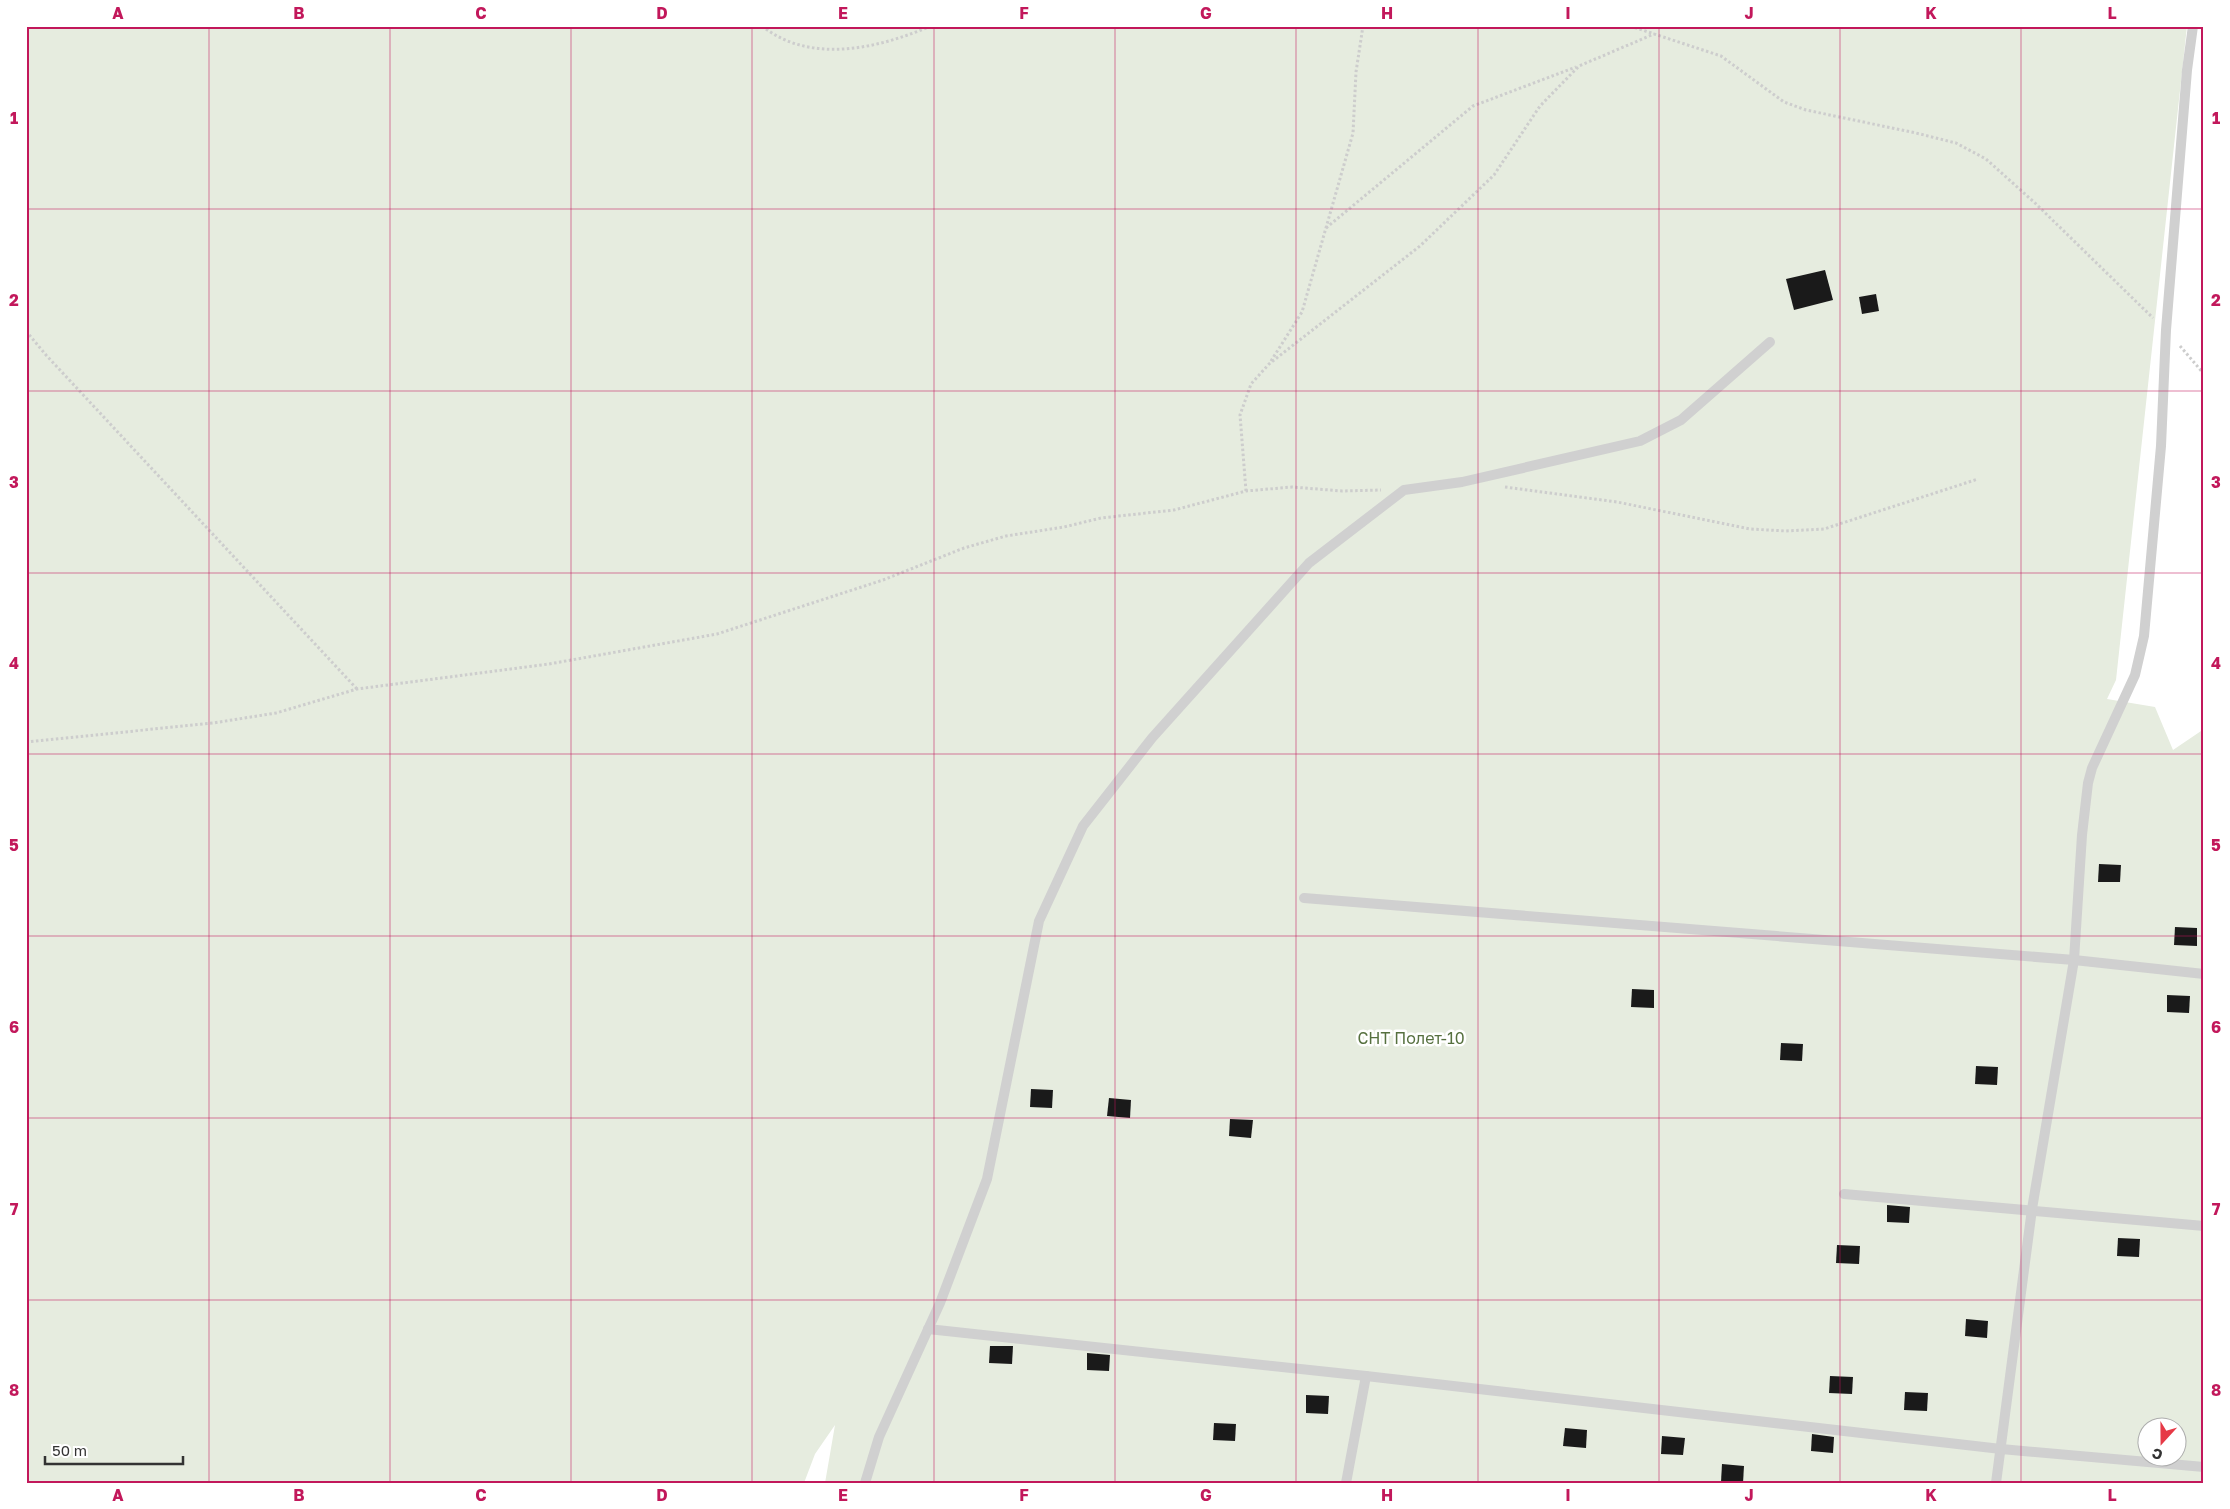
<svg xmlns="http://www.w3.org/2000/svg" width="2230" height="1509" font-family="'Golos Text',sans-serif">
<rect width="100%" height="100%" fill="#fff"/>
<!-- green -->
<path fill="#e6ecdf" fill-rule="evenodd" d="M 26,26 L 2187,26 L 2116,680 L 2107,699 L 2155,707 L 2173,750 L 2204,729 L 2204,1483 L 825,1483 L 835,1425 L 815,1454 L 804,1483 L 26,1483 ZM 2148,1426 L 2178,1426 L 2178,1456 L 2148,1456 Z"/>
<!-- building -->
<g fill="#1a1a1a">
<polygon points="1825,270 1833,300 1794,310 1786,279"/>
<polygon points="1876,294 1879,311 1862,314 1859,297"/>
<polygon points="2099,864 2121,865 2120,882 2098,882"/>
<polygon points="2175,927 2197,928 2197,946 2174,945"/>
<polygon points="1632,989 1654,990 1654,1008 1631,1007"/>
<polygon points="2167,995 2190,996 2189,1013 2167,1012"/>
<polygon points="1781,1043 1803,1044 1802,1061 1780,1060"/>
<polygon points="1976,1066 1998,1067 1997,1085 1975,1084"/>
<polygon points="1031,1089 1053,1090 1052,1108 1030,1107"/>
<polygon points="1109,1098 1131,1100 1130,1118 1107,1116"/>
<polygon points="1230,1119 1253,1120 1251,1138 1229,1136"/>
<polygon points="1887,1205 1910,1207 1909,1223 1887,1222"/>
<polygon points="2118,1238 2140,1239 2139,1257 2117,1256"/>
<polygon points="1837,1245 1860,1246 1859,1264 1836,1263"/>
<polygon points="1966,1319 1988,1321 1987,1338 1965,1336"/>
<polygon points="990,1346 1013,1346 1012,1364 989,1363"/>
<polygon points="1087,1353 1110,1355 1109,1371 1087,1370"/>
<polygon points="1830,1376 1853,1377 1852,1394 1829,1393"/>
<polygon points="1905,1392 1928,1393 1927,1411 1904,1410"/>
<polygon points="1306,1395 1329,1396 1328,1414 1306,1413"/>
<polygon points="1214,1423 1236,1424 1235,1441 1213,1440"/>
<polygon points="1565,1428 1587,1430 1586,1448 1563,1446"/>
<polygon points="1812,1434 1834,1437 1833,1453 1811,1451"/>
<polygon points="1662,1436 1685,1438 1683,1455 1661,1454"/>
<polygon points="1722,1464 1744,1466 1743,1483 1721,1482"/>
</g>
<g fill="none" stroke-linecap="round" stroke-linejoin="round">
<!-- path -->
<g stroke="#cdcdcd" stroke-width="3" stroke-dasharray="2.5 2.5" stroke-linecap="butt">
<path d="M 762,26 C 811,65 879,48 931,26"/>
<polyline points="1630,26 1721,56 1784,102 1806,110 1916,133 1956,143 1986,159 2035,203 2153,318"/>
<polyline points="1326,228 1473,106 1576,67"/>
<polyline points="26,331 46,355 357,689"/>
<polyline points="2180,346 2204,374"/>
<polyline points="1271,361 1302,312 1353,133 1356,72 1363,26"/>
<polyline points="1505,487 1617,502 1750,529 1786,531 1824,529 1978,479"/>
<polyline points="1246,491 1240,415 1251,384 1269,364 1420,246 1494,175 1540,106 1579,66 1654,34"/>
<polyline points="26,742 213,723 276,713 357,689 549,664 717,634 883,580 964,548 1006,536 1064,527 1101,518 1174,510 1246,491 1292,487 1342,491 1381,490"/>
</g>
<!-- lane -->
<g stroke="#d0d0d0" stroke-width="10">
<polyline points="1304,898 2074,960 2204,974"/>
<polyline points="1844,1194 2204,1226"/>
<polyline points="928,1329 1366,1376 2001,1449 2204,1467"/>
<polyline points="865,1483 879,1437 940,1303 987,1179 1039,921 1083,826 1152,738 1309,563 1404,490 1462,482 1640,441 1681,420 1770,342"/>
<polyline points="1346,1483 1366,1376"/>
<polyline points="1996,1483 2032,1209 2074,960 2082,835 2088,783 2092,768 2135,675 2144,636 2161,446 2166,330 2187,70 2193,26"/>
</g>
</g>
<!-- grid -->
<path fill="none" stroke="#c2185b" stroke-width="1" stroke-opacity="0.55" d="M 209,26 L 209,1483M 390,26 L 390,1483M 571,26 L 571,1483M 752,26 L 752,1483M 934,26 L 934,1483M 1115,26 L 1115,1483M 1296,26 L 1296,1483M 1478,26 L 1478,1483M 1659,26 L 1659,1483M 1840,26 L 1840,1483M 2021,26 L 2021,1483M 26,209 L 2204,209M 26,391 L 2204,391M 26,573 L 2204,573M 26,754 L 2204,754M 26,936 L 2204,936M 26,1118 L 2204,1118M 26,1300 L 2204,1300"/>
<g text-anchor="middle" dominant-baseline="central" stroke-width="5" stroke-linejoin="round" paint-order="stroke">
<!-- park labels -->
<g font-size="16" fill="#56703f" stroke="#fff">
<text x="1411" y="1038">СНТ Полет-10</text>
</g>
</g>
<!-- border -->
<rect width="2230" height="1509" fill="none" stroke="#ffffff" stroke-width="55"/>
<!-- north arrow -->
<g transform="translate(2162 1442) rotate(201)"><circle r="24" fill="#ffffff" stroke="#adadad"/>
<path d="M0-4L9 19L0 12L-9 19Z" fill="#e63946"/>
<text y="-8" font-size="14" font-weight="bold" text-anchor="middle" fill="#333333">С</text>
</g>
<!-- scale -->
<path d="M45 1456v8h138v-8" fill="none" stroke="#333333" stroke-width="2.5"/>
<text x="52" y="1456" font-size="15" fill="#333333" stroke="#ffffff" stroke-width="4" paint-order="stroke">50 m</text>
<rect x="28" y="28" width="2174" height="1454" fill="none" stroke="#c2185b" stroke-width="2"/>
<g font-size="16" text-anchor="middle" font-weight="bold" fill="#c2185b">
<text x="118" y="19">A</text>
<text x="299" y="19">B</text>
<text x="481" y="19">C</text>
<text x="662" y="19">D</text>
<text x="843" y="19">E</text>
<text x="1024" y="19">F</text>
<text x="1206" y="19">G</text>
<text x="1387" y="19">H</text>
<text x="1568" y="19">I</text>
<text x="1749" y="19">J</text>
<text x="1931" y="19">K</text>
<text x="2112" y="19">L</text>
<text x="14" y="124">1</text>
<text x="2216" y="124">1</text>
<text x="14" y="306">2</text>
<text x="2216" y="306">2</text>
<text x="14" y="488">3</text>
<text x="2216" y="488">3</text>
<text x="14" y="669">4</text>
<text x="2216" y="669">4</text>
<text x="14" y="851">5</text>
<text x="2216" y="851">5</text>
<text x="14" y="1033">6</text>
<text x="2216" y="1033">6</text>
<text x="14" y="1215">7</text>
<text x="2216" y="1215">7</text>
<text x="14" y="1396">8</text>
<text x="2216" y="1396">8</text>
<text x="118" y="1501">A</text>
<text x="299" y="1501">B</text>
<text x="481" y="1501">C</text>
<text x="662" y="1501">D</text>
<text x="843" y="1501">E</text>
<text x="1024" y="1501">F</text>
<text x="1206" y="1501">G</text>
<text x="1387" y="1501">H</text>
<text x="1568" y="1501">I</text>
<text x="1749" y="1501">J</text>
<text x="1931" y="1501">K</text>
<text x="2112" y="1501">L</text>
</g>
</svg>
